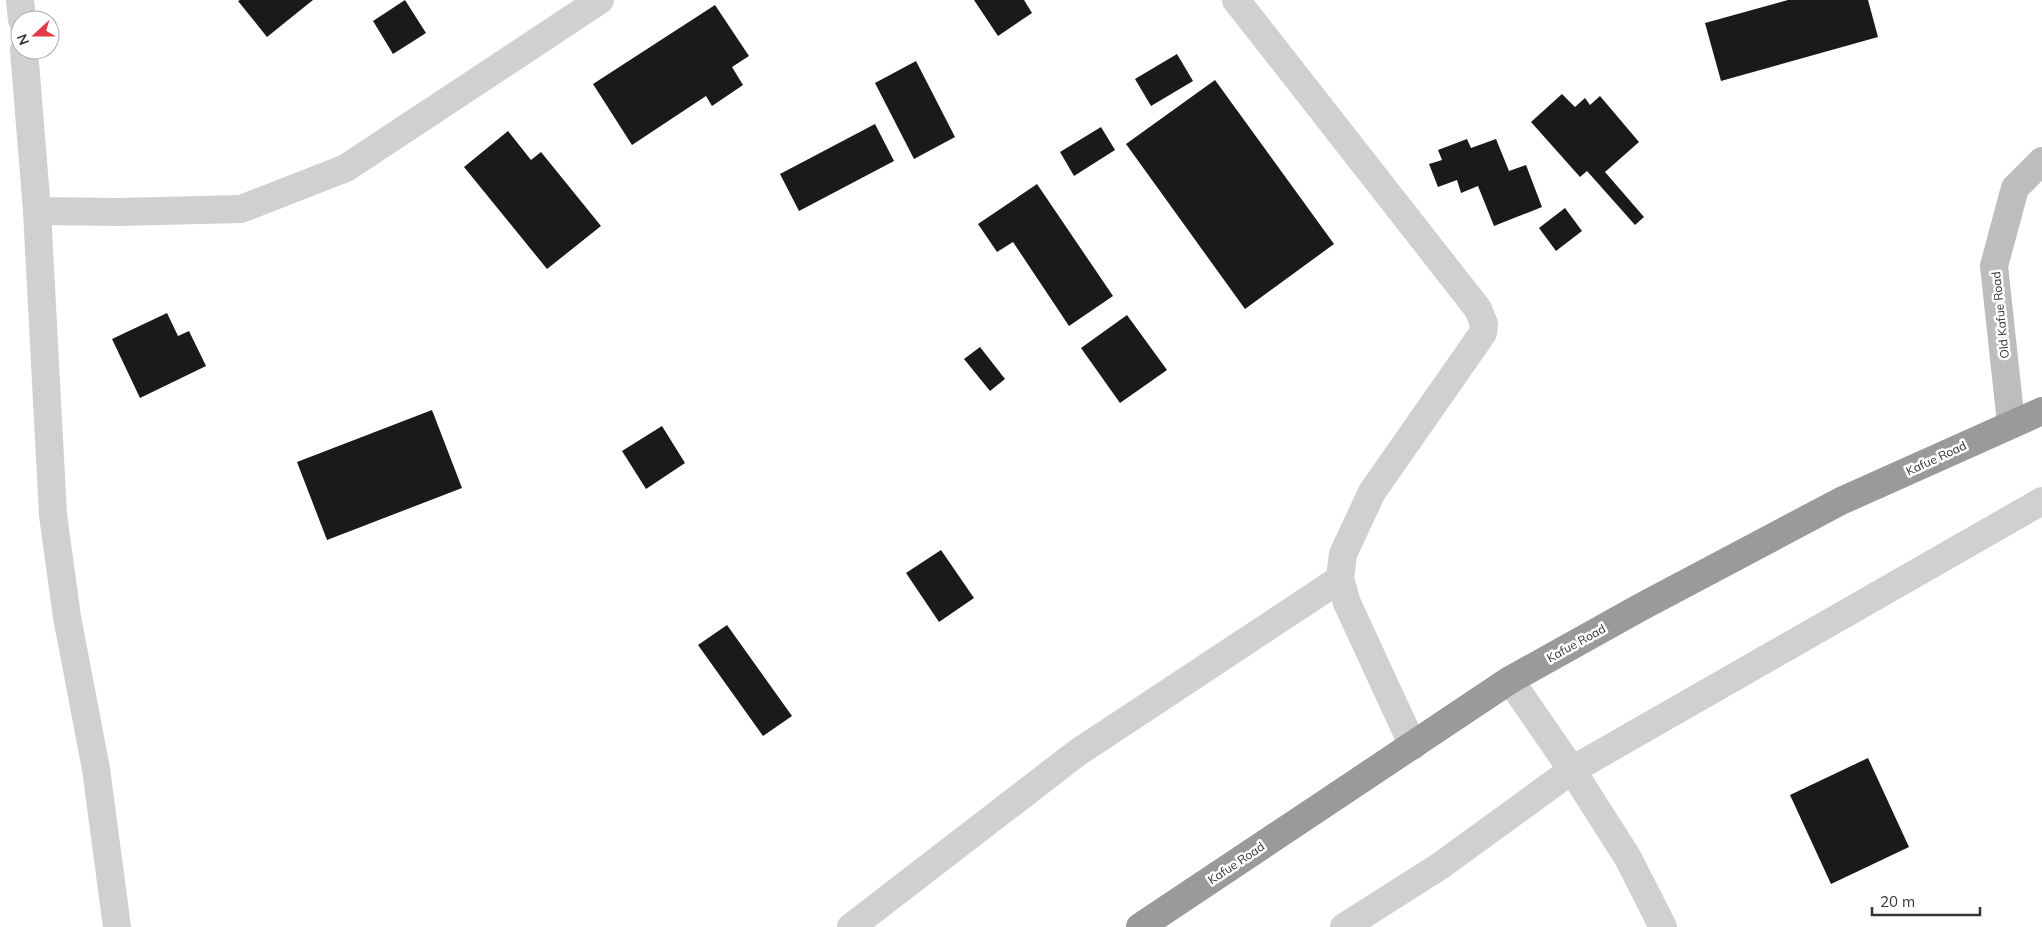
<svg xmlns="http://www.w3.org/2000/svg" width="2042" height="927" font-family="Mulish,sans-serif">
<rect width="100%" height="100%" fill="#fff"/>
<!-- building -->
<g fill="#1a1a1a">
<polygon points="240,0 313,0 267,37 238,1"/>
<polygon points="405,0 426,33 393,54 373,21"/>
<polygon points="974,0 1024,0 1032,13 998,36"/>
<polygon points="1788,0 1868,0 1878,37 1721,81 1705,23"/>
<polygon points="715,5 749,56 732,67 743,85 712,106 706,96 632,145 593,84"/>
<polygon points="1177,54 1193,81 1151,106 1135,79"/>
<polygon points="916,61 955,137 914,159 875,83"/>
<polygon points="1215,80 1334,244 1245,309 1126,144"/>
<polygon points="1562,94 1575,107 1585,98 1590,105 1600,96 1639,142 1605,172 1644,217 1635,225 1587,171 1580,177 1531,122"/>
<polygon points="875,124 894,161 799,211 780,174"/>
<polygon points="1101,127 1115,150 1074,176 1060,152"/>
<polygon points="508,131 531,160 541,152 601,226 547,269 464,167"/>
<polygon points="1467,139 1471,148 1496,139 1509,171 1526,165 1542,207 1494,226 1478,186 1461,193 1457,180 1438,187 1429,164 1442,160 1438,150"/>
<polygon points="1037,184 1113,296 1069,326 1013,242 997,252 978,224"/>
<polygon points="1565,208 1582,231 1556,251 1539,228"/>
<polygon points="167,313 178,336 189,331 206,366 140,398 112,339"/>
<polygon points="1127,315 1167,370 1120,403 1081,348"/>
<polygon points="980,347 1005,379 990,391 964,359"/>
<polygon points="432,410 462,488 327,540 297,462"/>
<polygon points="662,426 685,463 646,489 622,451"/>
<polygon points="941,550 974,598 939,622 906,573"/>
<polygon points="727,625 792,716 763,736 698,645"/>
<polygon points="1868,758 1909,847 1831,884 1790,795"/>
</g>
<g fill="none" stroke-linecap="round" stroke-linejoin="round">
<!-- street -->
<g stroke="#d0d0d0" stroke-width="28">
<polyline points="20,0 22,20"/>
<polyline points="1236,0 1478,309 1484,324 1483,333 1372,492 1343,554 1340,579 1347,603 1413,746"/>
<polyline points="24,50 37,211 53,515 67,617 96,769 117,927"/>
<polyline points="37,211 119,212 241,209 346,168 600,0"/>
<polyline points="1510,680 1572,770 1628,858 1663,927"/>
<polyline points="851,927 1077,753 1340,579"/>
<polyline points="1344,927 1440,866 1572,770 2042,501"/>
</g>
<!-- secondary -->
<polyline stroke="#bdbdbd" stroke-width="28" points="2011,423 1994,266 2015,188 2042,161"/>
<!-- highway -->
<polyline stroke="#9a9a9a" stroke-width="28" points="1140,927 1510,680 1641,607 1841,501 2042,411"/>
</g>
<g text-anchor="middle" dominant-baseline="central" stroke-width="5" stroke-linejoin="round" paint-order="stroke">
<!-- street labels -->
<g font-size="12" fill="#333" stroke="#fff">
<text transform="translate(2000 315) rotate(-96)">Old Kafue Road</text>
<text transform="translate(1936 458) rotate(-25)">Kafue Road</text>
<text transform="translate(1576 643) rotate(-29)">Kafue Road</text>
<text transform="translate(1236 863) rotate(-34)">Kafue Road</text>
</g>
</g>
<!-- north arrow -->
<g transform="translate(35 35) rotate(249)"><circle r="24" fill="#ffffff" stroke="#adadad"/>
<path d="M0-4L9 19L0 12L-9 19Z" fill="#e63946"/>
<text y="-8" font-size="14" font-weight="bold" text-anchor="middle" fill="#333333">N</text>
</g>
<!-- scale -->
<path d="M1872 907v8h108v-8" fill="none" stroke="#333333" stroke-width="2.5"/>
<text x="1880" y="907" font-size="15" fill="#333333" stroke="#ffffff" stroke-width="4" paint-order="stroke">20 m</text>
</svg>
